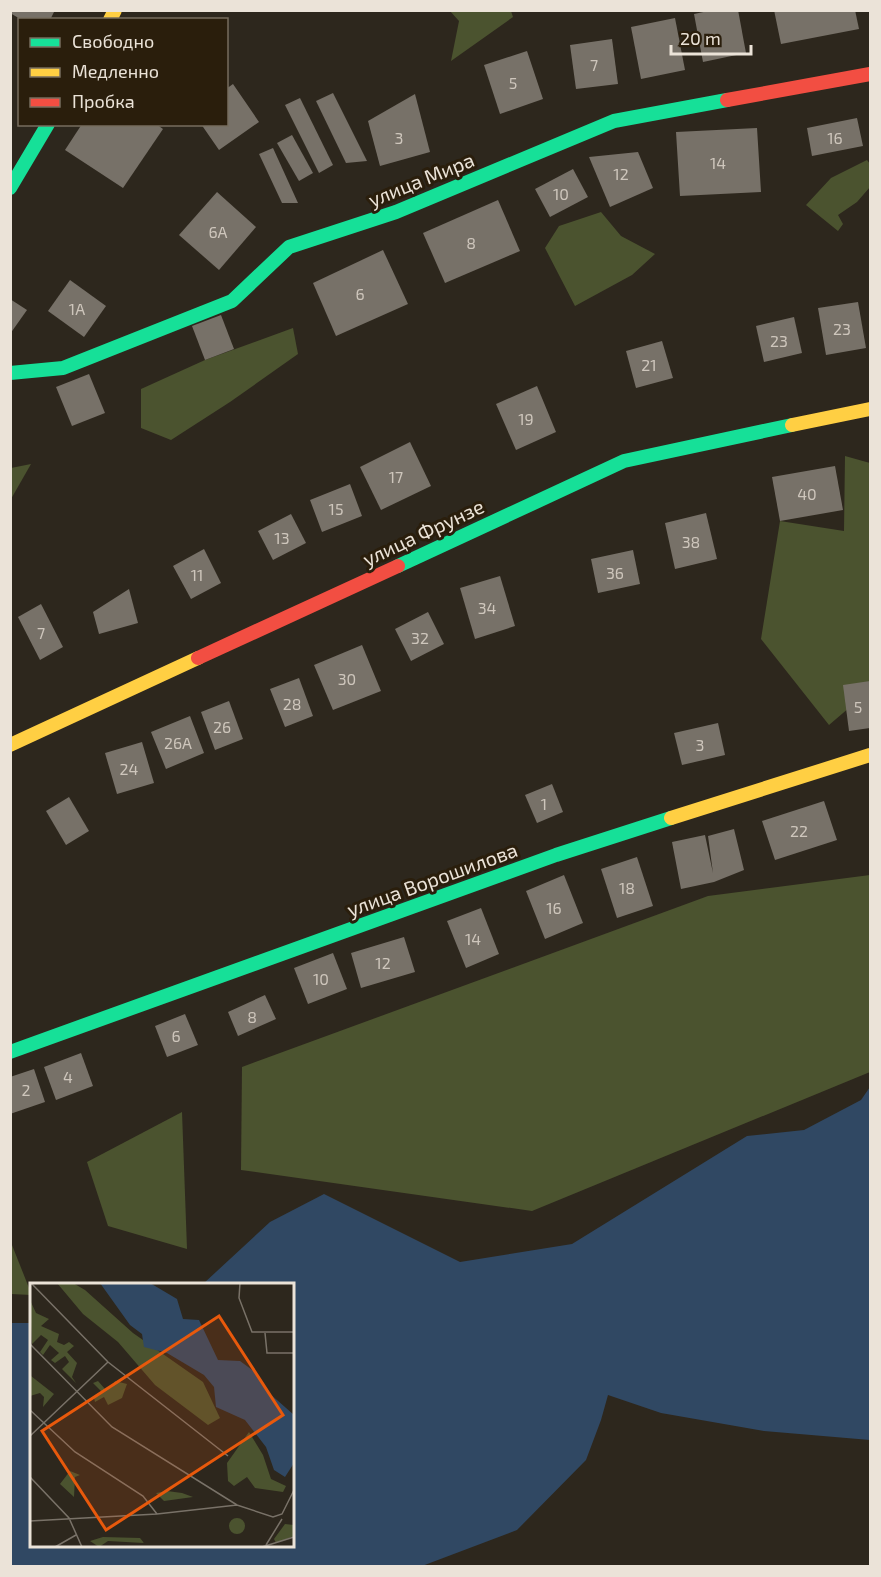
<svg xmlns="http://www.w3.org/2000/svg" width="881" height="1577" font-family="'Exo 2',sans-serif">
<rect width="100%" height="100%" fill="#2d271d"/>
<!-- forest -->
<g fill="#4b532f">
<polygon points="450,11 511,11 513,17 451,61 459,21"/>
<polygon points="867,160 870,164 870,187 857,202 838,215 843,224 838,231 806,205 831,178"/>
<polygon points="601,212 621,236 655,254 632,275 575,306 545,248 559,226"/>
<polygon points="293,328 298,354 230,402 171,440 141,428 141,389 205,360"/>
<polygon points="845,456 870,463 870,690 829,725 761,639 780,521 844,531"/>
<polygon points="31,464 11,499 11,468"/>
<polygon points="870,875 870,1072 532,1211 241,1170 242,1067 708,896"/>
<polygon points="182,1112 187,1249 108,1226 87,1162"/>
<polygon points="10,1240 31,1293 31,1295 11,1294"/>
</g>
<!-- water -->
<polygon fill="#304863" points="870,1087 870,1440 764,1431 661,1413 608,1395 601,1420 586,1460 517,1530 422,1566 11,1566 11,1323 31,1323 32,1546 292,1546 292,1284 203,1284 270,1222 324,1194 460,1262 572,1244 747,1136 804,1130 861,1100"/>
<!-- building -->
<g fill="#777168">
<polygon points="10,10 55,10 50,20 22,20 10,13"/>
<polygon points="713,10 738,10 746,53 703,62 694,14"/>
<polygon points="774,10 855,10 859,29 781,44"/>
<polygon points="675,18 685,70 641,79 631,27"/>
<polygon points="612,39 618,84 576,89 570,45"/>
<polygon points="527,51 543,99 500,114 484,65"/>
<polygon points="233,84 259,122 219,150 201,124 226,124 226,89"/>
<polygon points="333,93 367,161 346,163 316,101"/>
<polygon points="415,94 430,152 380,166 368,121"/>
<polygon points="300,98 333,165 319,173 285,105"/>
<polygon points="857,118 863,146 812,156 807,128"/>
<polygon points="82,124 156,124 163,129 123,188 65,150"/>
<polygon points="757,128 761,192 680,196 676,132"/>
<polygon points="292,135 313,173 299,181 277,143"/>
<polygon points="273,148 298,203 282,203 259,154"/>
<polygon points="638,152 653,188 610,207 589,157"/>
<polygon points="573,169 588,197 550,217 535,189"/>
<polygon points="217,192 256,227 219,270 179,235"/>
<polygon points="498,200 520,251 445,283 423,233"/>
<polygon points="383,250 408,304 336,336 313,283"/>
<polygon points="70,280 106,306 84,337 48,311"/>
<polygon points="10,299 27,310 10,334"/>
<polygon points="858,302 866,348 826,355 818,308"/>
<polygon points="221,315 234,349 205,360 192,326"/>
<polygon points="794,317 802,353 764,362 756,326"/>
<polygon points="662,341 673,378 636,388 626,351"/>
<polygon points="89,374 105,413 72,426 56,387"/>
<polygon points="537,386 556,432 516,450 496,404"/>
<polygon points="410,442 431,486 381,510 360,467"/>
<polygon points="835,466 843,510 780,521 772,477"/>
<polygon points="350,484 362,516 322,532 310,500"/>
<polygon points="706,513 717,559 675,569 665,523"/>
<polygon points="291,514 306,543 273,560 258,531"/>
<polygon points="204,549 221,583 191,599 173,566"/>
<polygon points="633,550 640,584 598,593 591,559"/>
<polygon points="500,576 515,626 475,639 460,588"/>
<polygon points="129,589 138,623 99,634 93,612"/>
<polygon points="41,604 63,647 40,660 18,617"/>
<polygon points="428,612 444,644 411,661 395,629"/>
<polygon points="362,645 381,691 333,710 314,665"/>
<polygon points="299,678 313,716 285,727 270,689"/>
<polygon points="870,681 870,728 849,731 843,685"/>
<polygon points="229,701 243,739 215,750 201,712"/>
<polygon points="190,716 204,753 166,769 151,732"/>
<polygon points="718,723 725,755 682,765 674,733"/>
<polygon points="142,742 154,783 117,794 105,753"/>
<polygon points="552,784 563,812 537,823 525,795"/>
<polygon points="69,797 89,831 66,845 46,811"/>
<polygon points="824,801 837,840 775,860 762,821"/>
<polygon points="734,829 744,870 714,882 681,889 672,842 705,835 713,873 708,836"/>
<polygon points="637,857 653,906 617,918 601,869"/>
<polygon points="564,875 583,923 545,939 526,891"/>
<polygon points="481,908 499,954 466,968 447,921"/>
<polygon points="404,937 415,972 361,988 351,953"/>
<polygon points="333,953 347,989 308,1004 294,968"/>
<polygon points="265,995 276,1019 238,1036 228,1012"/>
<polygon points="185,1014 198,1045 167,1057 155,1026"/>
<polygon points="81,1053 93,1086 56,1100 44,1067"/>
<polygon points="34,1069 45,1102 10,1114 10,1077"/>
</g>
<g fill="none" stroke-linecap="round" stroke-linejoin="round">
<!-- fast -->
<g stroke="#16e098" stroke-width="14">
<polyline points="10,188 48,124"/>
<polyline points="10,373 63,368 232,301 289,247 396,212 614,121 727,100"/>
<polyline points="398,566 624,461 792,425"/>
<polyline points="10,1052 556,855 671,818"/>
</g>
<!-- slow -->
<g stroke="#ffcf43" stroke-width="14">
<polyline points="110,20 115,10"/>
<polyline points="792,425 870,409"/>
<polyline points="10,745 198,658"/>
<polyline points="671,818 870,755"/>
</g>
<!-- jam -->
<g stroke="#f24e42" stroke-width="14">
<polyline points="727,100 870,74"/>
<polyline points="198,658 398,566"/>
</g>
</g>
<g text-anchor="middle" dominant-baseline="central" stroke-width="6" stroke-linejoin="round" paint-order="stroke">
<!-- number labels -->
<g font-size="16" fill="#cec6bc">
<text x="594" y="64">7</text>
<text x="513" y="82">5</text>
<text x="399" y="137">3</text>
<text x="835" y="137">16</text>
<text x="718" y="162">14</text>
<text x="621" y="173">12</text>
<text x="561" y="193">10</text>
<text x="218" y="231">6А</text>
<text x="471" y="242">8</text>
<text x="360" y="293">6</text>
<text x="77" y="308">1А</text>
<text x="842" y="328">23</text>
<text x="779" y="340">23</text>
<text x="649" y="364">21</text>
<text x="526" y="418">19</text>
<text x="396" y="476">17</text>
<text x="807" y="493">40</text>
<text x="336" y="508">15</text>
<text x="282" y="537">13</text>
<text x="691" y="541">38</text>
<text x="615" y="572">36</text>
<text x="197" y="574">11</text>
<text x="487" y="607">34</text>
<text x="41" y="632">7</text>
<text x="420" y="637">32</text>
<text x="347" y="678">30</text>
<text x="292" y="703">28</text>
<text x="858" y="706">5</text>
<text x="222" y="726">26</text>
<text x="178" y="742">26А</text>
<text x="700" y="744">3</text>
<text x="129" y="768">24</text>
<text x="544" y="803">1</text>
<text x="799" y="830">22</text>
<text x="627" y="887">18</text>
<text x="554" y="907">16</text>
<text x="473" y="938">14</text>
<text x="383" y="962">12</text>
<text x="321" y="978">10</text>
<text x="252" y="1016">8</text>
<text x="176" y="1035">6</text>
<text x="68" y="1076">4</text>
<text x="26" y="1089">2</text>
</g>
<!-- street labels -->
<g font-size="20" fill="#ebe3d8" stroke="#2a1e0c">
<text transform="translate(421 179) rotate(-22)">улица Мира</text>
<text transform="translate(423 532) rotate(-25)">улица Фрунзе</text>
<text transform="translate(432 879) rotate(-20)">улица Ворошилова</text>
</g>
</g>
<!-- overview -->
<g transform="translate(30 1283)">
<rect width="264" height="264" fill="#2d271d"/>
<path d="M 27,0 L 43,0 L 55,7 L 103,50 L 173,99 L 190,135 L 178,142 L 125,102 L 88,59 L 53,31 ZM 0,17 L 6,30 L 19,36 L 11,43 L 29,51 L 27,59 L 34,62 L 39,59 L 44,63 L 37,69 L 47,80 L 42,94 L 46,100 L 32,86 L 39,79 L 35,73 L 25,80 L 21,77 L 29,70 L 20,62 L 13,72 L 10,69 L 18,57 L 11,52 L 2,61 ZM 1,93 L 24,111 L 13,124 L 14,114 L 10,110 L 0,113 ZM 68,98 L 75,106 L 82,104 L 85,98 L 97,101 L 92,115 L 78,122 L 74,114 L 65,119 L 64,115 L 72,109 L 63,100 ZM 219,149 L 233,172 L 241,196 L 256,203 L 253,209 L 225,205 L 217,194 L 204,203 L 198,198 L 197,180 ZM 40,188 L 50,192 L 45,194 L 44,214 L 30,201 ZM 137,208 L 152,210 L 163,214 L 134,218 L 126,210 ZM199 243a8 8 0 1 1 16 0a8 8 0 1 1-16 0ZM 255,241 L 264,242 L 264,253 L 246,260 L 244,256 ZM 73,254 L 110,255 L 114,260 L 78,258 L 69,264 L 60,258 Z" fill="#4b532f"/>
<path d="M 70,0 L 120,0 L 147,16 L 153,36 L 169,37 L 188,77 L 210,78 L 225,89 L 239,110 L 264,132 L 264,180 L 255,194 L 244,187 L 236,164 L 215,137 L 186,124 L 184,104 L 174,92 L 137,70 L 114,64 L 112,51 L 100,42 Z" fill="#304863"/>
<path fill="none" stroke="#797268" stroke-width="1.5" d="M 1,0 L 78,79 L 198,173M 210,0 L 209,15 L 222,49 L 264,49M 235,50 L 237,70 L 264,70M 0,61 L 82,144 L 207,222M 0,127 L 45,169 L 113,213 L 127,231M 0,153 L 78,79M 0,194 L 39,235 L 52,264M 0,238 L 127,231 L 207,222 L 243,234 L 252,231 L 264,207M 236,262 L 252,236M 25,264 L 46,252M 232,264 L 264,254"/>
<path fill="#e8590c" fill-opacity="0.15" stroke="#e8590c" stroke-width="3" d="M 189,33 L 253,132 L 76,247 L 12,148 Z"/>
<rect width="264" height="264" fill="none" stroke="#ebe3d8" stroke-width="3"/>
</g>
<!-- border -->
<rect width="881" height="1577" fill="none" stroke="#ebe3d8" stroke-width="24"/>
<!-- legend -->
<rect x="18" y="18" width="210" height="108" fill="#2a1e0c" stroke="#776d5e" stroke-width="1.5"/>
<rect x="30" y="38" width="30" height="9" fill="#16e098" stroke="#776d5e" stroke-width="1.5"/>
<text x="72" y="48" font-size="18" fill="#ebe3d8">Свободно</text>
<rect x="30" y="68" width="30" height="9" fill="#ffcf43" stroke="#776d5e" stroke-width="1.5"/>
<text x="72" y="78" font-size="18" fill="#ebe3d8">Медленно</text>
<rect x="30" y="98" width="30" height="9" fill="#f24e42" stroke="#776d5e" stroke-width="1.5"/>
<text x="72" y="108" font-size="18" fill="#ebe3d8">Пробка</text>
<!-- scale -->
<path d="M671 45v9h80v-9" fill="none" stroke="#ebe3d8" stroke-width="3"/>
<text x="680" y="45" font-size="18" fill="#ebe3d8" stroke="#2a1e0c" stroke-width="4.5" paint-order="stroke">20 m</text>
</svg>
